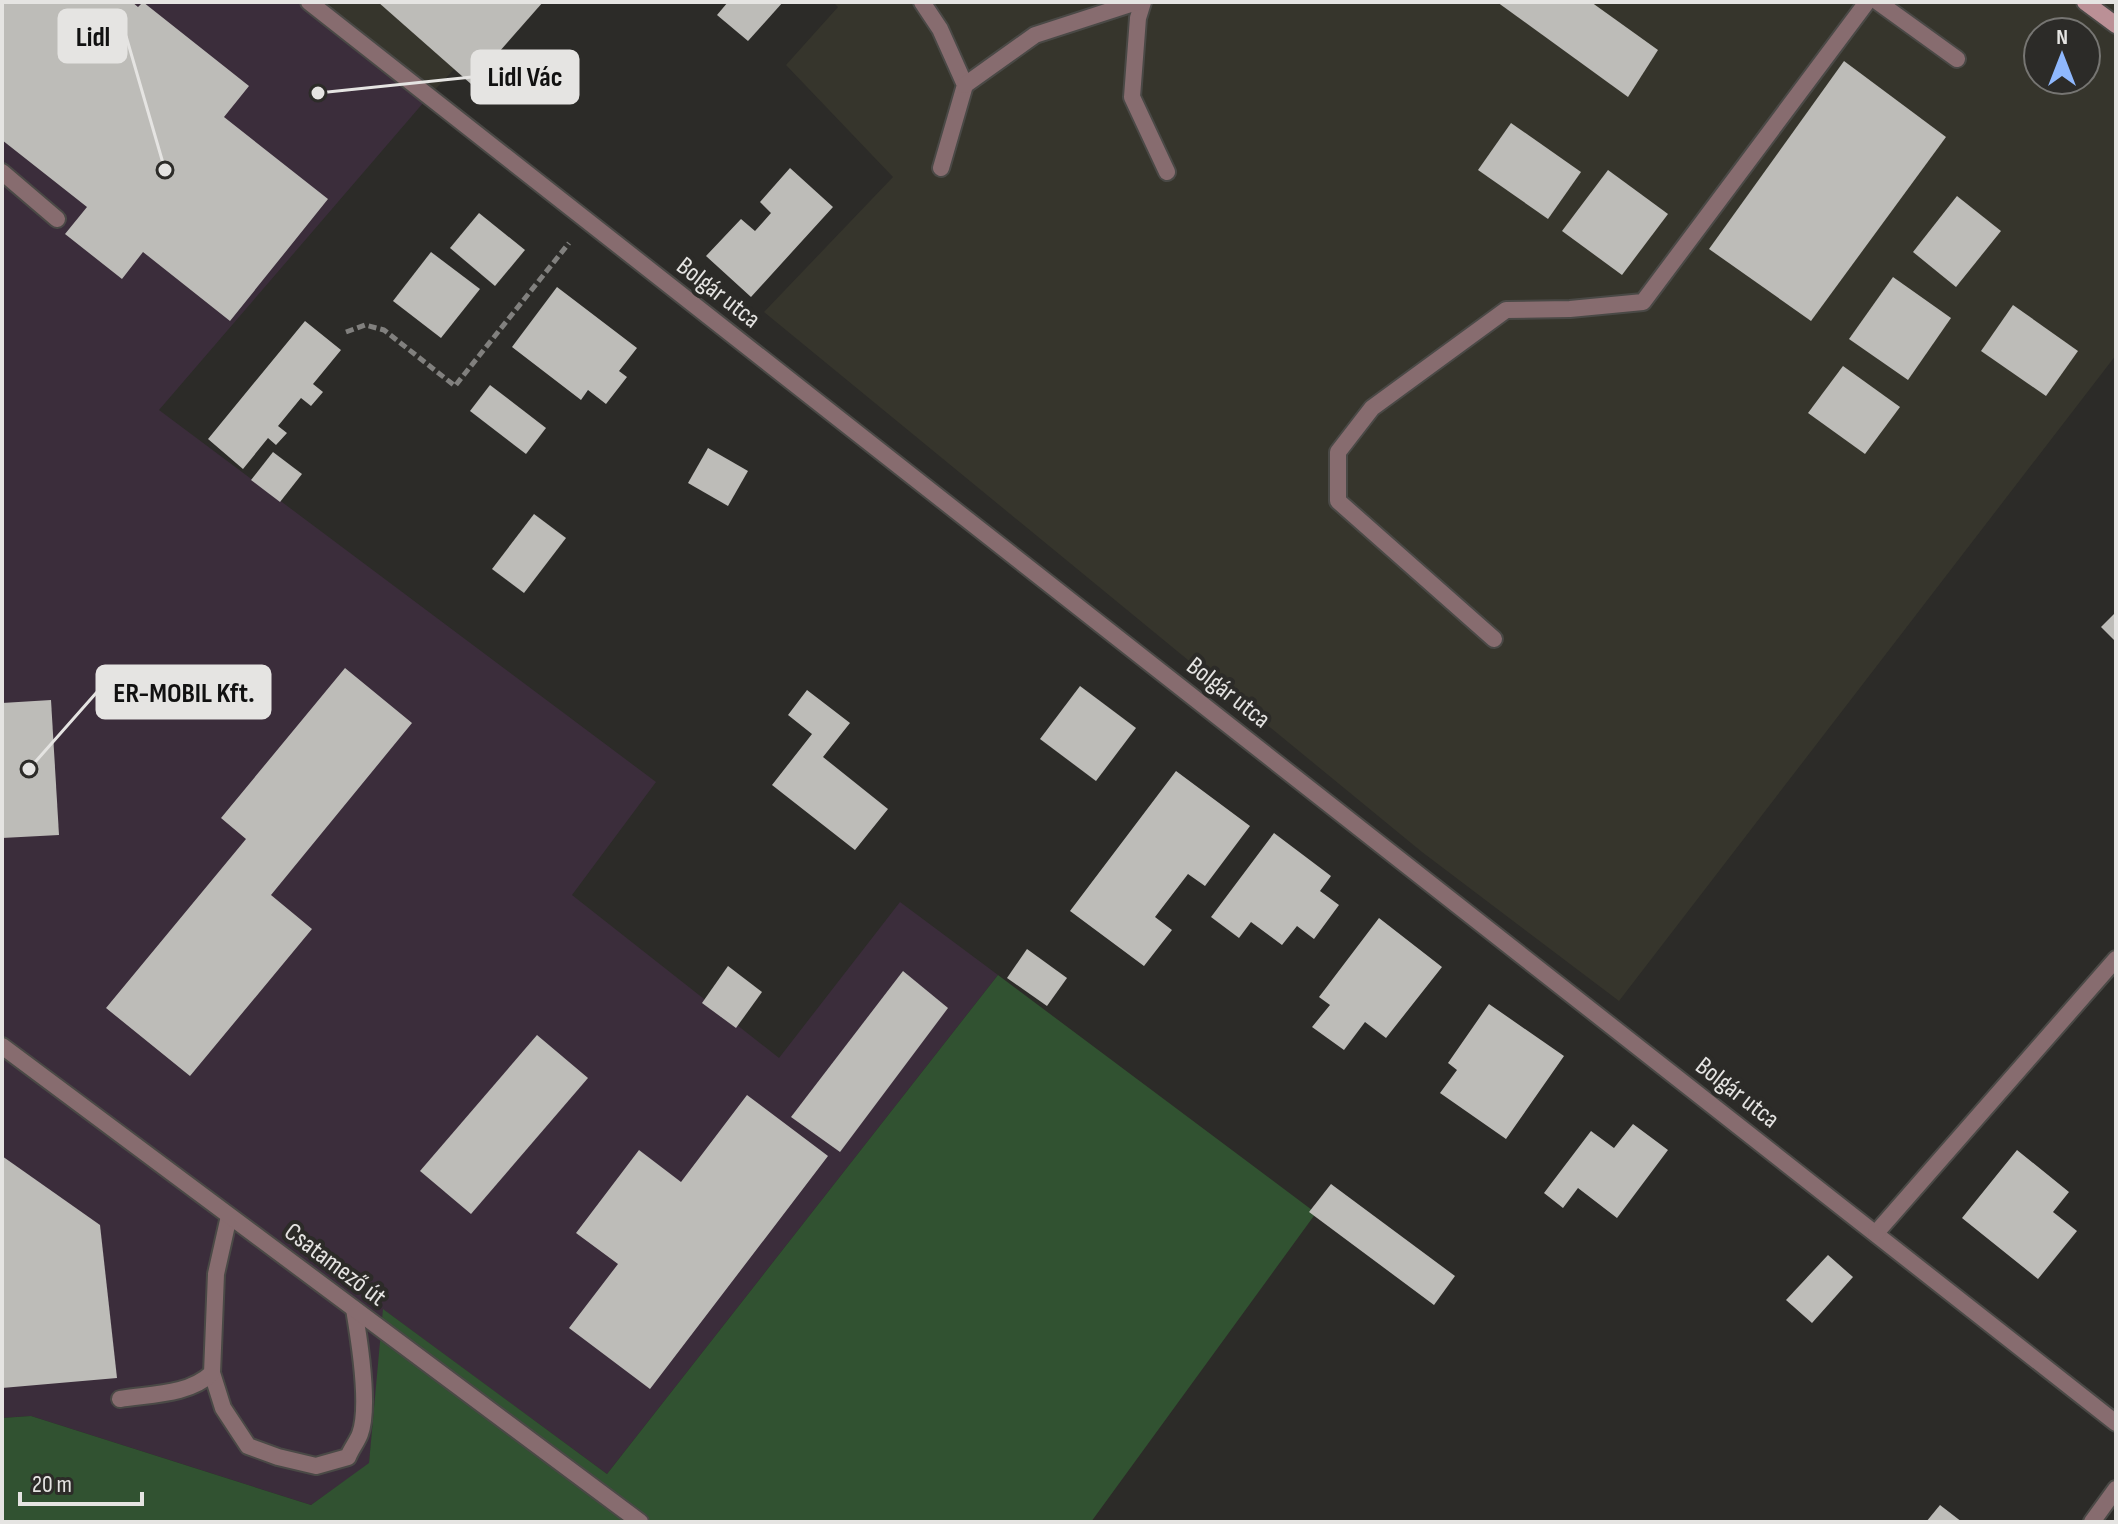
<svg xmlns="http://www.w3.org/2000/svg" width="2118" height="1524" font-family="'Sofia Sans Condensed',sans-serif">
<rect width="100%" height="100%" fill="#2c2b28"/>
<!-- commercial -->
<polygon fill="#3b2d3b" points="2,2 313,2 430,95 159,410 656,782 572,895 779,1058 900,902 998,975 607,1474 384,1310 369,1464 311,1505 31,1416 2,1418"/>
<!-- built -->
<g fill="#36352c" fill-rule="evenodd">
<polygon points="313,2 517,2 430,95"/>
<path d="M 833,2 L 2116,2 L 2116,355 L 1619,1001 L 1422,852 L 764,312 L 893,177 L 786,65 L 838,7 ZM 2038,32 L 2086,32 L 2086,80 L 2038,80 Z"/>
</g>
<!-- green -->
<polygon fill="#315231" points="998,975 1316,1213 1091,1522 2,1522 2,1418 31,1416 311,1505 369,1463 383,1309 607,1474"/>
<!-- building -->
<g fill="#bdbcb8">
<polygon points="2,2 132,2 138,7 143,2 249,86 224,117 328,199 230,321 143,252 122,279 65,234 87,207 2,140"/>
<polygon points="378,2 543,2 471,84"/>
<polygon points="728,2 783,2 748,41 717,15"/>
<polygon points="1497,2 1591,2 1658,50 1628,97"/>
<polygon points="1844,61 1946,137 1811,321 1709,249"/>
<polygon points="1511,123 1581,172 1548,219 1478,170"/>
<polygon points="790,168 833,207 751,297 706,256 741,219 755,231 771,213 760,202"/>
<polygon points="1608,170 1668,214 1622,275 1562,231"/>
<polygon points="1957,196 2001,231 1956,287 1913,252"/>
<polygon points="479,213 525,250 495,286 450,248"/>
<polygon points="431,252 480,289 441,338 393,301"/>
<polygon points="1893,277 1951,318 1908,380 1849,339"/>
<polygon points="557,287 637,348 619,371 627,377 606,404 588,390 581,400 512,347"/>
<polygon points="2013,305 2078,351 2046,396 1981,351"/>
<polygon points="305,321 341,350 313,384 323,392 311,406 301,398 278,426 287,433 276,445 268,438 243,469 208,439"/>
<polygon points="1843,366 1900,407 1865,454 1808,413"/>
<polygon points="490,385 546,428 526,454 470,411"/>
<polygon points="708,448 748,471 728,506 688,483"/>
<polygon points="273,452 302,474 280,502 251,480"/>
<polygon points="534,514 566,538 524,593 492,569"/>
<polygon points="2116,612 2116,642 2101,627"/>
<polygon points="345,668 412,723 271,895 312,929 190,1076 106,1008 246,839 221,818"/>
<polygon points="1080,686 1136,728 1096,781 1040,739"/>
<polygon points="807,690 850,723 823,757 888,809 855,850 772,785 812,734 788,715"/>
<polygon points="51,700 59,835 2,838 2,703"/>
<polygon points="1176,771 1250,826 1205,886 1188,874 1155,917 1172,930 1144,966 1070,911"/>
<polygon points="1274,833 1331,876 1320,891 1339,905 1314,939 1297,926 1282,945 1251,922 1239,938 1211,917"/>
<polygon points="1379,918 1442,967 1386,1038 1365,1022 1344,1050 1312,1027 1330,1005 1319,997"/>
<polygon points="1027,949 1067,978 1047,1006 1007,978"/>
<polygon points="728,966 762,992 736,1028 702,1003"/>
<polygon points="903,971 948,1008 840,1152 791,1117"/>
<polygon points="1489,1004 1564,1056 1506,1139 1440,1093 1457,1070 1448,1063"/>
<polygon points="537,1035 588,1078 471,1214 420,1171"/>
<polygon points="747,1095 828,1156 650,1389 569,1328 618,1264 576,1233 639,1150 681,1182"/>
<polygon points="1633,1124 1668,1150 1617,1218 1578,1188 1563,1208 1544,1193 1591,1131 1614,1148"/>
<polygon points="2017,1150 2069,1192 2053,1212 2077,1231 2038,1279 1962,1218"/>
<polygon points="2,1156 100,1225 117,1378 2,1388"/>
<polygon points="1331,1184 1455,1276 1434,1305 1309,1212"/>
<polygon points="1828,1255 1853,1277 1812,1323 1786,1300"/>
<polygon points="1940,1505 1962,1522 1926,1522"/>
</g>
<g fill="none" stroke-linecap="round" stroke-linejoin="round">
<defs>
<g id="service">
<polyline points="922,2 940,29 965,85 941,168"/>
<polyline points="1143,2 1138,18 1132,97 1167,172"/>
<polyline points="1878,2 1957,59"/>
<polyline points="965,85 1035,35 1137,2"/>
<polyline points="2,172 57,219"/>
<polyline points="1494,639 1338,501 1338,452 1372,408 1506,310 1570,309 1643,302 1867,2"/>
<path d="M 212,1373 L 223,1408 L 248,1446 L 278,1457 L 316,1466 L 348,1457 C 351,1449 357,1442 360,1434 C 370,1407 359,1338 354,1309"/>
<path d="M 120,1399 C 151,1394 189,1395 212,1373 L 216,1274 L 229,1216"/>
</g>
<g id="minor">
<polyline points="309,2 2116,1423"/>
<polyline points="2,1046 640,1522"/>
<polyline points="1876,1233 2116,959"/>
<polyline points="2092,1522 2116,1489"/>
</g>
<polyline id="secondary" points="2085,2 2116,25"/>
</defs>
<!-- service casing -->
<use href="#service" stroke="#4a4946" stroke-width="20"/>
<!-- minor casing -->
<use href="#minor" stroke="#4a4946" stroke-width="20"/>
<!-- secondary casing -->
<use href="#secondary" stroke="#4a4946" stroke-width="20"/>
<!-- path -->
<polyline stroke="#81807e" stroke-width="5" stroke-dasharray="8 4" stroke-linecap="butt" points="346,332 365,325 384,330 455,386 569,243"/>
<!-- service -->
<use href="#service" stroke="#876c6f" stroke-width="16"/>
<!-- minor -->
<use href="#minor" stroke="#876c6f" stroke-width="16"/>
<!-- secondary -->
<use href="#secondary" stroke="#bb9096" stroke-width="16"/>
</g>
<g text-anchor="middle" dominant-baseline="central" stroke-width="8" stroke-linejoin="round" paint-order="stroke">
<!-- street labels -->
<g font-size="26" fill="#e5e4e2" stroke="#2c2b28">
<text transform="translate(718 293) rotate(38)">Bolgár utca</text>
<text transform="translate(1228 693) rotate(38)">Bolgár utca</text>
<text transform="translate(1737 1093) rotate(38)">Bolgár utca</text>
<text transform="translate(335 1265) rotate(37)">Csatamező út</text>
</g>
</g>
<!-- callouts -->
<path fill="none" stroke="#e5e4e2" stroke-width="3" d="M165 170L126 36M318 93L472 77M29 769L97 692"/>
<g fill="#e5e4e2" stroke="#2c2b28" stroke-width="3">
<circle cx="165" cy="170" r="8"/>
<circle cx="318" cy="93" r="8"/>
<circle cx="29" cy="769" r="8"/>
</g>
<g fill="#e5e4e2" stroke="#e5e4e2" stroke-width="3">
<rect x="59" y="10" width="67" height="52" rx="8"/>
<rect x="472" y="51" width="106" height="52" rx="8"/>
<rect x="97" y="666" width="173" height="52" rx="8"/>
</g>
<g font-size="28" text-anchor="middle" font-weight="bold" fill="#111">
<text x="93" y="46">Lidl</text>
<text x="525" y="86">Lidl Vác</text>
<text x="184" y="702">ER-MOBIL Kft.</text>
</g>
<!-- border -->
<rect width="2118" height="1524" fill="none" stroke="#e5e4e2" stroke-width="8"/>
<!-- north arrow -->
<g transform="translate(2062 56)"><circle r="38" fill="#2c2b28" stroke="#767572" stroke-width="2"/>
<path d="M0-6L14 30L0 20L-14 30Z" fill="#8fb8fd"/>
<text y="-12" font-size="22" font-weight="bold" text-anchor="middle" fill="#e5e4e2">N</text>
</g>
<!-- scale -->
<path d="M20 1492v12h122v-12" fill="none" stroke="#e5e4e2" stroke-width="4"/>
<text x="32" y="1492" font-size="24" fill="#e5e4e2" stroke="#2c2b28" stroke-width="6" paint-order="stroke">20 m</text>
</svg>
